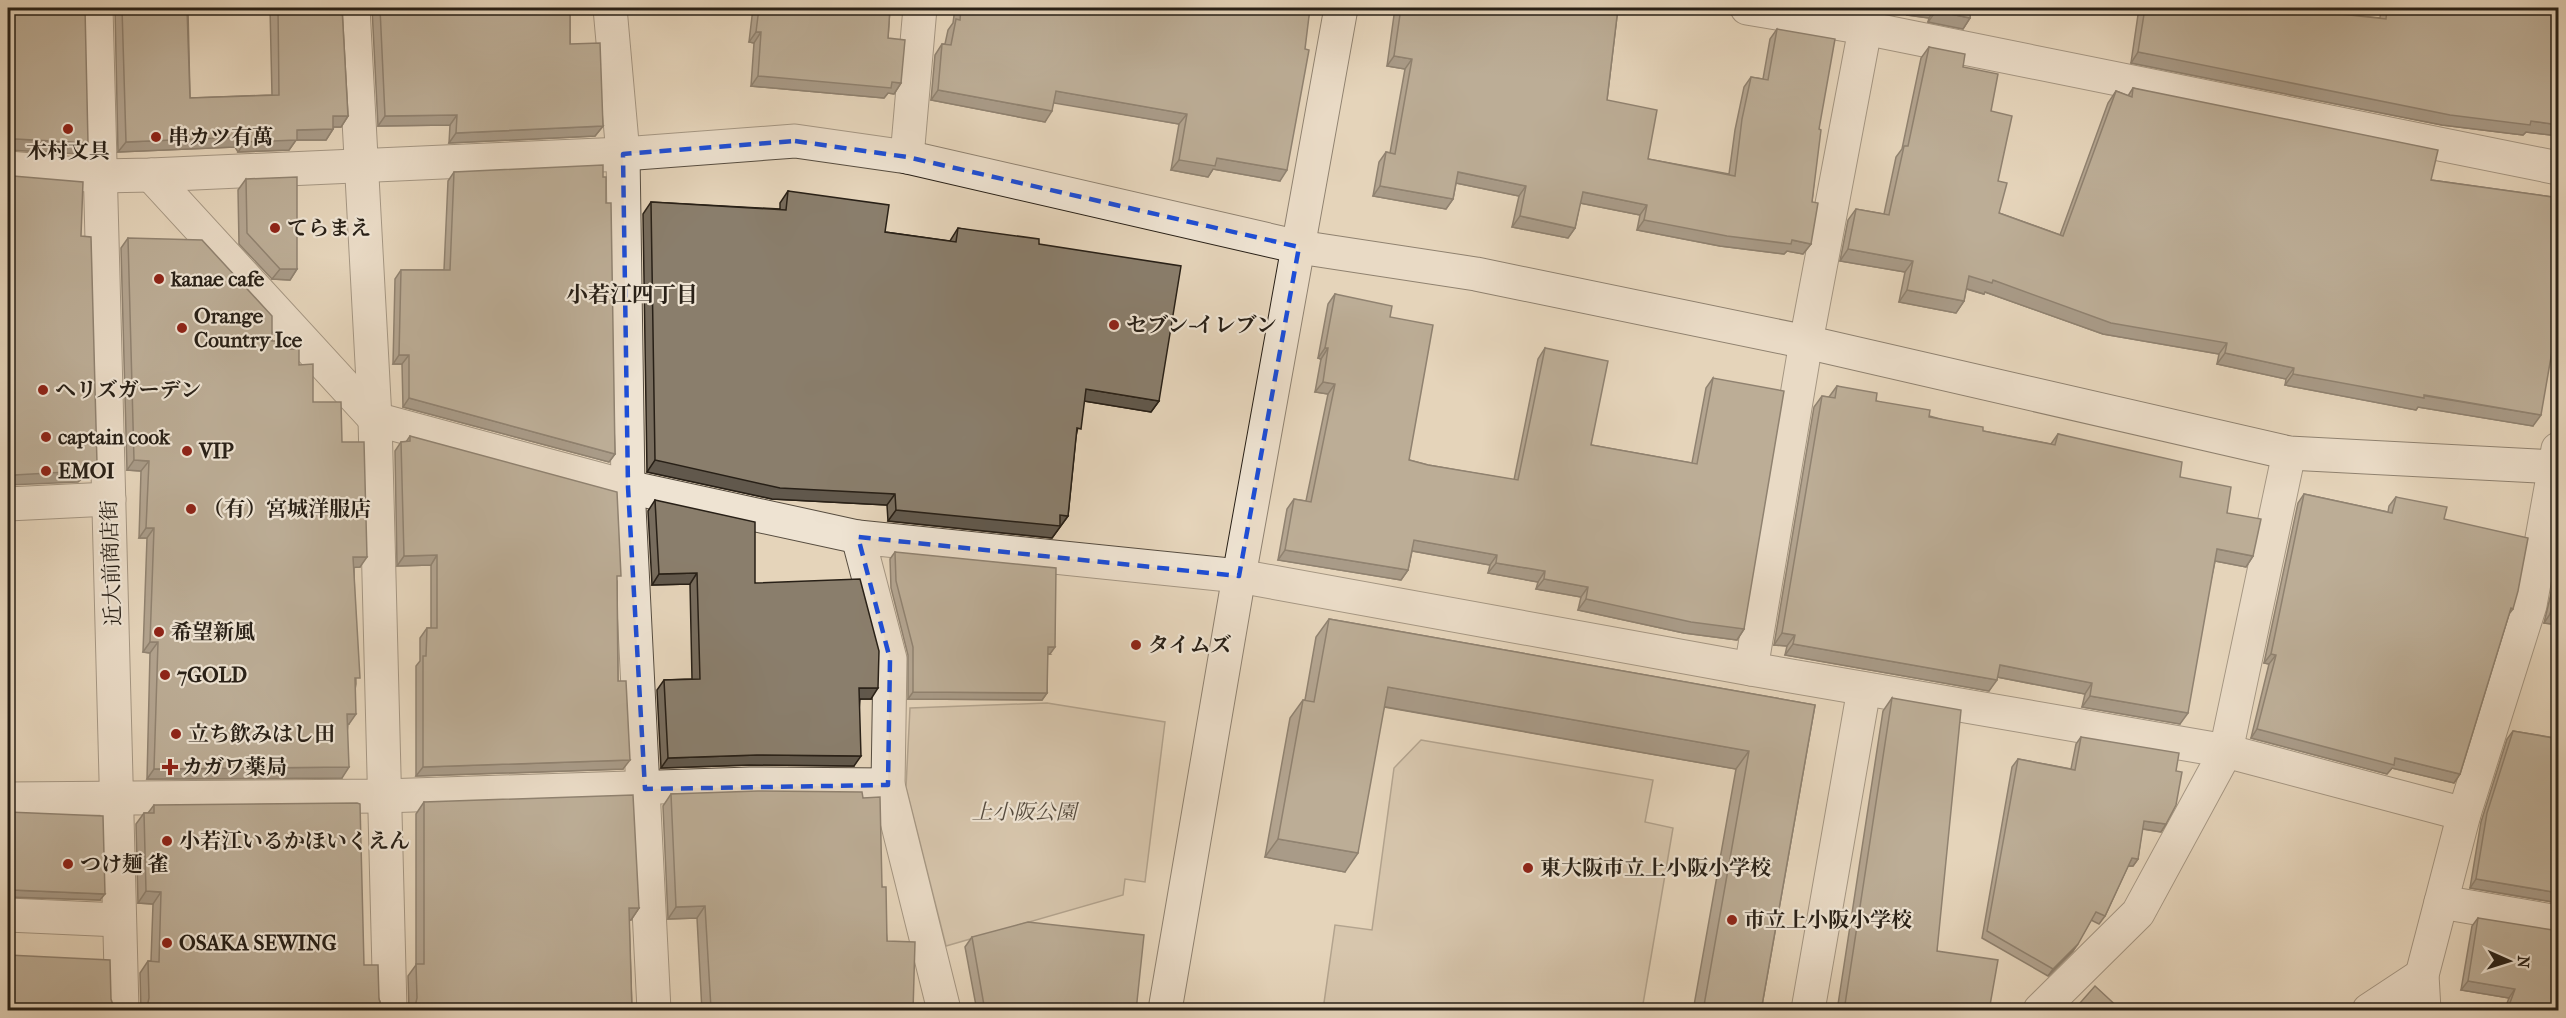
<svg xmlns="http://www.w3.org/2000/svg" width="2566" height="1018" font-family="'IM FELL French Canon','Noto Serif JP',serif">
<rect width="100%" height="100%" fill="#e5d4ba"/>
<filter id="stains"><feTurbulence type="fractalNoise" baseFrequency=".00333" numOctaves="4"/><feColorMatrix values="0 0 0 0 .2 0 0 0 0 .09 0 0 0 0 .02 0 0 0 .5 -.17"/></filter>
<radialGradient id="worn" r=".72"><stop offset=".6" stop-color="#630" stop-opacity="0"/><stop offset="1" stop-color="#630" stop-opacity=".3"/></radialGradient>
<!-- green -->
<g fill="#c5b59e" stroke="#766a5a" stroke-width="1.5">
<polygon points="1047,703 1165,722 1145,882 1125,879 1123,895 946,946 906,787 910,708"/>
<polygon points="1421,740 1653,780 1645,822 1673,828 1642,1010 1323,1010 1335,925 1372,930 1394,768"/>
</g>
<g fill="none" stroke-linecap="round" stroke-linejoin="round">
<defs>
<g id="street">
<polyline points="96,8 122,1010"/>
<polyline points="353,8 375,419 390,1010"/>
<polyline points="610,8 623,154 628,487 654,1010"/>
<polyline points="1747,8 1865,28 2558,168"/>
<polyline points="8,168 100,176 151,175 623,154 795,141 907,157 920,8"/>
<polyline points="151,175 375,419 628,487 858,537"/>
<polyline points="8,504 109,499"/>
<polyline points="1751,669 1806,342 1869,8"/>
<polyline points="888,785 944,1010"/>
<polyline points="8,799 383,796 750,784 888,785 890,659 858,537 1239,576 1751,669 2226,751 2464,814"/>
<polyline points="2441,902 2558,922"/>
<polyline points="8,915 119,920"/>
<polyline points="1808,1010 1864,689"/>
<polyline points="2040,1010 2138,913 2226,751 2289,453"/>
<polyline points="2369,1010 2422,975"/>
<polyline points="2424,1010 2422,975 2464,814 2530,605 2558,449"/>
</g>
<g id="secondary">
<polyline points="907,157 1299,247 1476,274 1806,342 2289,453 2558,467"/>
<polyline points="1165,1010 1239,576 1341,8"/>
</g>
</defs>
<!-- street casing -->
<use href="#street" stroke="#574d40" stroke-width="35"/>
<!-- secondary casing -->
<use href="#secondary" stroke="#282017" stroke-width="35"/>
<!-- street -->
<use href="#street" stroke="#eee3d2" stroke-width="33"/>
<!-- secondary -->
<use href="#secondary" stroke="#eee3d2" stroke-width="33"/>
</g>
<!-- wall -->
<g fill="#776c5d" stroke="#282017" stroke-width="1.5">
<polygon points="115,8 191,8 189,10 188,10 190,98 272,95 270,8 342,8 348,116 341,127 333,127 333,129 326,140 296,140 289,150 238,152 235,147 118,152"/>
<polygon points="372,8 570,8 570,44 603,126 595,136 449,143 450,125 378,126"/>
<polygon points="753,8 890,8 888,38 901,83 894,94 888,93 884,98 751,86 754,43 749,42"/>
<polygon points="955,8 1310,8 1280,181 1213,169 1208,177 1171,170 1179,124 1054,102 1045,122 931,100 935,55 942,44 945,44 948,30 953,23"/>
<polygon points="1395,8 1618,8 1607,100 1648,159 1729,174 1735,130 1744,87 1751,77 1763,79 1770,39 1777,29 1819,129 1812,202 1811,244 1803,254 1787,251 1784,254 1720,246 1637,230 1640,215 1580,203 1575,228 1568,238 1512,227 1519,196 1456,183 1453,199 1446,209 1373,196 1379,162 1386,152 1390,153 1405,69 1387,66"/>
<polygon points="1908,8 1971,8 1970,18 1963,29 1928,22 1929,18 1907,15"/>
<polygon points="2139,8 2314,8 2313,11 2380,18 2381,8 2559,8 2559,136 2526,132 2523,135 2442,125 2131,63"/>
<polygon points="1929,47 1963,67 1991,111 1998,181 1999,213 2060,235 2108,103 2116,91 2128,96 2133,88 2431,180 2559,198 2559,347 2553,346 2533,426 2418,407 2416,410 2285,385 2286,379 2217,364 2219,354 2103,334 1985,292 1984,294 1966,289 1964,301 1956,313 1899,302 1905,272 1840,261 1848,220 1856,209 1884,214 1896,157 1902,149 1921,58"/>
<polygon points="454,172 606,203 615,454 609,462 403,407 402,364 393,364 395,279 401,270 444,270 448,181"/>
<polygon points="246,179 297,269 290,280 272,279 239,244 238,190"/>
<polygon points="788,191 885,232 950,241 958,228 1039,244 1159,401 1151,412 1084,401 1076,436 1068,516 1052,538 888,521 887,505 772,499 647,472 643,214 651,202 780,209 780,203"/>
<polygon points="128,238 272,341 288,349 299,365 313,402 342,442 360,567 354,567 356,684 349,724 348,724 342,778 147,779 150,653 143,652 147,538 139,538 141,471 127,470 121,248"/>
<polygon points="1335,294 1390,317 1409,460 1428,465 1514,480 1538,359 1545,348 1591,445 1692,463 1706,388 1713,378 1744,629 1737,640 1684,633 1578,610 1581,597 1536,589 1538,582 1488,573 1490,565 1412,551 1408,570 1401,580 1278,560 1287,509 1294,499 1306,501 1328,394 1315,392 1321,359 1318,358 1328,304"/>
<polygon points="1837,386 1876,401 1983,431 2051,444 2058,434 2180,477 2227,513 2253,556 2246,567 2215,561 2180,724 2082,707 2085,694 1997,677 1989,691 1785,655 1787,646 1774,645 1814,407 1822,396 1829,397"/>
<polygon points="410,436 617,581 618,681 623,769 416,776 416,666 420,661 420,638 427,628 431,628 431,565 397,566 395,451 401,442 406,442"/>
<polygon points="2304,494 2388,512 2389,506 2396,497 2444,519 2513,609 2509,614 2460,774 2454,783 2392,768 2387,774 2251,738 2269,664 2264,663 2298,503"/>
<polygon points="655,500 755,583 871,699 860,699 854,766 749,765 661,768 657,690 664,680 692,679 690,584 652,585 648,511"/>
<polygon points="895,552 1050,654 1047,654 1047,693 1042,700 908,699 908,655 891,588 890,559"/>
<polygon points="2559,560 2559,625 2544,623"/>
<polygon points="1329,619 1815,705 1761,1011 1693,1011 1736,769 1384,707 1345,872 1265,857 1290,718 1303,700 1305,700 1316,637"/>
<polygon points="1892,698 1937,951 1989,1011 1837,1011 1883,711"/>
<polygon points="2559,707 2559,903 2470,888 2481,822 2507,739 2513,731 2555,738"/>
<polygon points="2081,737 2166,824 2161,832 2142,829 2138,859 2133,866 2128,866 2105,916 2099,924 2091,920 2073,951 2048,976 1982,938 2012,767 2018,759 2071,769 2076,744"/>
<polygon points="671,794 863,798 882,887 887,941 913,1011 702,1011 697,918 668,919 663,806"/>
<polygon points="424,802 639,908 631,920 629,920 632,1011 409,1011 408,976 416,965 416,814"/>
<polygon points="154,805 364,965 379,999 382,1008 385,1011 141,1011 140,973 148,961 151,961 153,904 138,903 136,824 144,813 148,813"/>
<polygon points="8,812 100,900 8,897"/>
<polygon points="2478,918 2559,1011 2504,1011 2509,998 2461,990 2472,926"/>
<polygon points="972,937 1136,1011 977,1011 965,947"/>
</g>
<!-- shaded-wall -->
<g fill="#61584c" stroke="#282017" stroke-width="1.5">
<polygon points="1912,8 1936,8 1929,18 1907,15"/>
<polygon points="2023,8 2048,8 2046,11"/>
<polygon points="1936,11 1970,18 1963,29 1928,22"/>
<polygon points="756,32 761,32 754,43 749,42"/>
<polygon points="2138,52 2531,121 2559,125 2559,136 2526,132 2523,135 2442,125 2131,63"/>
<polygon points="1394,56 1412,59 1405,69 1387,66"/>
<polygon points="758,76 892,82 901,83 894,94 888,93 884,98 751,86"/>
<polygon points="938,90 1052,111 1045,122 931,100"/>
<polygon points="1056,91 1187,114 1179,124 1048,102"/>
<polygon points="457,115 450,125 378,126 385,116"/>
<polygon points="333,116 348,116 341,127 325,127"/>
<polygon points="603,126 595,136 449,143 456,133"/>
<polygon points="333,129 326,140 296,140 289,150 238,152 245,142 297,130"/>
<polygon points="242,137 235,147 118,152 126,142"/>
<polygon points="16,139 88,143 81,154 8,150 8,141"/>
<polygon points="1217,158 1287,170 1280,181 1213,169 1208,177 1171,170 1179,160"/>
<polygon points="1458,172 1526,186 1519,196 1451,182"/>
<polygon points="1380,186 1453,199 1446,209 1373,196"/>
<polygon points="1583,192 1647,205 1640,215 1575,202"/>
<polygon points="1520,216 1575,228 1568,238 1512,227"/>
<polygon points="1644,220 1792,240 1811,244 1803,254 1787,251 1784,254 1720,246 1637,230"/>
<polygon points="1848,249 1913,261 1905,272 1840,261"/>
<polygon points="280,269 297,269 290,280 272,279"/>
<polygon points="1969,276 1993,280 2227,343 2219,354 2103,334 1985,292 1984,294 1961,287"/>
<polygon points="1907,290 1964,301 1956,313 1899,302"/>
<polygon points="2555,334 2559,335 2559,347 2547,346"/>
<polygon points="1325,348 1328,348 1321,359 1318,358"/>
<polygon points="2225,353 2294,368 2286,379 2217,364"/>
<polygon points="399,355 409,355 402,364 393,364"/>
<polygon points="2293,374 2541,415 2533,426 2418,407 2416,410 2285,385"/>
<polygon points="1323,382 1335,384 1328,394 1315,392"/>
<polygon points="1086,389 1159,401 1151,412 1078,400"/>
<polygon points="409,398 615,454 609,462 403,407"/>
<polygon points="134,460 149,461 141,471 127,470"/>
<polygon points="655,460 895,494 887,505 772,499 647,472"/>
<polygon points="97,463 89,473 78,482 8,485 8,477 14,475"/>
<polygon points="896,510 1060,515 1068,516 1052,538 888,521"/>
<polygon points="146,528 154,528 147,538 139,538"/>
<polygon points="1414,540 1497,555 1490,565 1407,550"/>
<polygon points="2217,549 2253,556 2246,567 2210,560"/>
<polygon points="1285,550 1408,570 1401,580 1278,560"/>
<polygon points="437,555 431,565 397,566 404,556"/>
<polygon points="353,557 367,557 360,567 346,568"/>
<polygon points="1496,563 1545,571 1538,582 1488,573"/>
<polygon points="697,573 690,584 652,585 659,574"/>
<polygon points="1544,579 1588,587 1581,597 1536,589"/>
<polygon points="1586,599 1744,629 1737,640 1684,633 1578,610"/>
<polygon points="2550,614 2559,616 2559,625 2544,623"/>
<polygon points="1782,633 1795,635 1787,646 1774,645"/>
<polygon points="150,642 158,642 150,653 143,652"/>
<polygon points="1793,644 1997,680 1989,691 1785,655"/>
<polygon points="1048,647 1055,647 1050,654 1042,654"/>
<polygon points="2271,654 2276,655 2269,664 2264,663"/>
<polygon points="2000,665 2092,683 2085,694 1992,676"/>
<polygon points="1388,687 1749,751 1736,769 1375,705"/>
<polygon points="859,688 878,688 871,699 852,699"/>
<polygon points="913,692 1047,693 1042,700 908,699"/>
<polygon points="2090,696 2188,713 2180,724 2082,707"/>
<polygon points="347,714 356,714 349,724 340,724"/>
<polygon points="2257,729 2395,758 2460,774 2454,783 2392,768 2387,774 2251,738"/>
<polygon points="757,755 861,756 854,766 749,765 661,768 668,758"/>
<polygon points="630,760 623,769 416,776 423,767"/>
<polygon points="349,767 342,778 147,779 154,769"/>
<polygon points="2144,821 2166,824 2161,832 2138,828"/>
<polygon points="1278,839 1358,853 1345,872 1265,857"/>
<polygon points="2132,858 2138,859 2133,866 2127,866"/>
<polygon points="2476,879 2559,893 2559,903 2470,888"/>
<polygon points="12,890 105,894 100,900 8,897"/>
<polygon points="146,891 161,892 153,904 138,903"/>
<polygon points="705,906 697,918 668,919 676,907"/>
<polygon points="629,908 639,908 631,920 621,920"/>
<polygon points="2078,944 2073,951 2048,976 2053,969"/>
<polygon points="2468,981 2515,989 2509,998 2461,990"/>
</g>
<!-- building -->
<g fill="#8a7e6c" stroke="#282017" stroke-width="1.5">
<polygon points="8,8 85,8 88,143 16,139 8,141"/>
<polygon points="122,8 187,8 190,98 279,95 278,8 342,8 348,116 333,116 333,129 297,130 297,140 245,142 242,137 126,142"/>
<polygon points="380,8 570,8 570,44 600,43 603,126 456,133 457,115 385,116"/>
<polygon points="759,8 890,8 888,38 905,40 901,83 892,82 891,88 758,76 761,32 756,32"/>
<polygon points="961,8 1310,8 1305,49 1309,50 1287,170 1217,158 1215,166 1179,160 1187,114 1056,91 1052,111 938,90 942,44 951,45 956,19 960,20"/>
<polygon points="1401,8 1618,8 1607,100 1657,110 1648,159 1735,176 1742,119 1751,77 1768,80 1777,29 1835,39 1819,129 1821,130 1812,202 1818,203 1811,244 1792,240 1791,244 1727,236 1644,220 1647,205 1583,192 1575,228 1520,216 1526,186 1458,172 1453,199 1380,186 1386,152 1395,154 1412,59 1394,56"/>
<polygon points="1935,8 1971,8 1970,18 1936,11 1936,8"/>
<polygon points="2145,8 2314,8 2313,11 2386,19 2387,8 2559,8 2559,125 2531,121 2530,125 2450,115 2138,52"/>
<polygon points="1929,47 1965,54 1963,67 1998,74 1991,111 2012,116 1998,181 2007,183 1999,213 2063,236 2116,91 2132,97 2133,88 2438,150 2431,180 2559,198 2559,335 2555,334 2541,415 2424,395 2424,398 2293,374 2294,368 2225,353 2227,343 2111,323 1993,280 1992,283 1969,276 1964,301 1907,290 1913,261 1848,249 1856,209 1889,215 1904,146 1908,146"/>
<polygon points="603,165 603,177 606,177 606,203 611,203 615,454 409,398 409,355 399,355 401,270 450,270 454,172"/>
<polygon points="8,174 13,176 83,182 81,236 91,237 97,463 85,471 14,475 8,477"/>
<polygon points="297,177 297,269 280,269 247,233 246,179"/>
<polygon points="788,191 889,205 885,232 956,242 958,228 1039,239 1039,244 1181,266 1159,401 1086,389 1081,429 1077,428 1068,516 1060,515 1060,526 896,510 895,494 780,488 655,460 651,202 786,210"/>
<polygon points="128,238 202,240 272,316 272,341 288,341 288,349 299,349 299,365 313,364 313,402 341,402 342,442 364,442 367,557 353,557 360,678 355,678 356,714 347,714 349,767 154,769 158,642 150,642 154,528 146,528 149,461 134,460"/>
<polygon points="1335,294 1392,306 1390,317 1433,325 1409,460 1428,465 1518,480 1545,348 1608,361 1591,445 1697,464 1713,378 1784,391 1744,629 1691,622 1586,599 1588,587 1544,579 1545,571 1496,563 1497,555 1414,540 1408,570 1285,550 1294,499 1311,502 1335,384 1323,382 1328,348 1325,348"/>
<polygon points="1837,386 1877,393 1876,401 1930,410 1929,417 1983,427 1983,431 2055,445 2058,434 2182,462 2180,477 2231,487 2227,513 2261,519 2253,556 2217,549 2188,713 2090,696 2092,683 2000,665 1997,680 1793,644 1795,635 1782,633 1822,396 1835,398"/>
<polygon points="410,436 617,492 621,576 617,576 618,681 626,681 630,760 423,767 423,656 426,656 427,628 437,628 437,555 404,556 401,442 410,441"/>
<polygon points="2304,494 2392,513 2396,497 2447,507 2444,519 2528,538 2518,591 2513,609 2511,608 2460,774 2395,758 2394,765 2257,729 2276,655 2271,654"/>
<polygon points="655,500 755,522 755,583 860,579 879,651 878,688 859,688 861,756 757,755 668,758 664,680 700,679 697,573 659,574"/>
<polygon points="895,552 1056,568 1055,647 1048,647 1047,693 913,692 913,647 896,581"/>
<polygon points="2559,578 2559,616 2550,614"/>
<polygon points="1329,619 1815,705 1761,1011 1703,1011 1749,751 1388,687 1358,853 1278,839 1303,700 1314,702"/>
<polygon points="1892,698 1961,710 1937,951 1998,960 1989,1011 1844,1011"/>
<polygon points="2513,731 2559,739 2559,893 2476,879 2487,813"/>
<polygon points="2081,737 2179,753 2176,771 2182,772 2176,805 2166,824 2144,821 2138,859 2132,858 2105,916 2096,912 2078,944 2053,969 1987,931 2018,759 2075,770"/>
<polygon points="758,791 862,792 863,798 880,797 882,887 886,887 887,941 915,942 913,1011 707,1011 707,1009 711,1009 705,906 676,907 671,794"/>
<polygon points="633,795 639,908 629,908 632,1011 412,1011 415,1007 417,998 416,964 424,964 424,802"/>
<polygon points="357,803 360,804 364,965 378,965 379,999 382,1008 385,1011 144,1011 147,1007 149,998 148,961 159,962 161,892 146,891 144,813 154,813 154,805"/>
<polygon points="8,812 103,816 105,894 12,890 12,877 8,877"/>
<polygon points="2478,918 2559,931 2559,1011 2507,1011 2515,989 2468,981"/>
<polygon points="1028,922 1144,935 1136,1011 985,1011 972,937"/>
<polygon points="8,955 110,960 111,999 114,1008 117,1011 8,1011"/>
<polygon points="2095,986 2122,1011 2073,1011"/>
</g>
<!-- marked area -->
<path d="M0 0H2566V1018H0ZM 795,141 L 907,157 L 1299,247 L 1239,576 L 858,537 L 890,659 L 888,785 L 645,789 L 628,487 L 623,154 Z" fill="#e5d4ba" fill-opacity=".55" fill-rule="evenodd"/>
<path fill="none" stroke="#1d4ed8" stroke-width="4.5" stroke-dasharray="12 8" stroke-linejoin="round" d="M 795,141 L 907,157 L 1299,247 L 1239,576 L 858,537 L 890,659 L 888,785 L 645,789 L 628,487 L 623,154 Z"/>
<!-- markers -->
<g fill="#8f2418" stroke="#eee3d2" stroke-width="2">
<circle cx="68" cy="129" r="6"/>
<circle cx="156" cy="137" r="6"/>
<circle cx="275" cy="228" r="6"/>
<circle cx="159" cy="279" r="6"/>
<circle cx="1114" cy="325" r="6"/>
<circle cx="182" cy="328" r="6"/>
<circle cx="43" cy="390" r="6"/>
<circle cx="46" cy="437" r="6"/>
<circle cx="187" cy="451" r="6"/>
<circle cx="46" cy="471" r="6"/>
<circle cx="191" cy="509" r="6"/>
<circle cx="159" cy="632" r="6"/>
<circle cx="1136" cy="645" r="6"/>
<circle cx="165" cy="675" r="6"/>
<circle cx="176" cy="734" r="6"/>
<path d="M167 758h6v6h6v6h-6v6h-6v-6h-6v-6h6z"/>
<circle cx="167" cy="841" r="6"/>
<circle cx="68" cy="864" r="6"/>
<circle cx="1528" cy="868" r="6"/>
<circle cx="1732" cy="920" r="6"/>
<circle cx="167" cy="943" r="6"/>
</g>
<g text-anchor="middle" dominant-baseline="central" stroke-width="4.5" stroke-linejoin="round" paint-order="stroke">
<!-- poi labels -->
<g font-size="21" font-weight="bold" fill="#282017" stroke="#eee3d2" text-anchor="start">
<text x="168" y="137">串カツ有萬</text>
<text x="68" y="151" text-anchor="middle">木村文具</text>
<text x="287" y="228">てらまえ</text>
<text x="171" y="279">kanae cafe</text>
<text x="194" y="316">Orange<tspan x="194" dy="24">Country Ice</tspan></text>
<text x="1126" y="325">セブン-イレブン</text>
<text x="55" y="390">ヘリズガーデン</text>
<text x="58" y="437">captain cook</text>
<text x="199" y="451">VIP</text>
<text x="58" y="471">EMOI</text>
<text x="203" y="509">（有）宮城洋服店</text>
<text x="171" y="632">希望新風</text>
<text x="1148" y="645">タイムズ</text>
<text x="177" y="675">7GOLD</text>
<text x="188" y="734">立ち飲みはし田</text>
<text x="182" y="767">カガワ薬局</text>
<text x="179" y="841">小若江いるかほいくえん</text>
<text x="80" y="864">つけ麺 雀</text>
<text x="1540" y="868">東大阪市立上小阪小学校</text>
<text x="1744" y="920">市立上小阪小学校</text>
<text x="179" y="943">OSAKA SEWING</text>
</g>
<!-- street labels -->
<g font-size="21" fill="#282017" stroke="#eee3d2">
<text transform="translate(111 563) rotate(-92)">近大前商店街</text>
</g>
<!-- park labels -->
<g font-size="21" font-style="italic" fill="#574d40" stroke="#eee3d2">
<text x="1024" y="812">上小阪公園</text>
</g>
<!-- neighbourhood labels -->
<g font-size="22" font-weight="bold" fill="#282017" stroke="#eee3d2">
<text x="632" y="295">小若江四丁目</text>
</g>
</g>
<!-- margin -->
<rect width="2566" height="1018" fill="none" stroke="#e5d4ba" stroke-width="30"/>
<rect x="9" y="9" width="2548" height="1000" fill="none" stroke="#282017" stroke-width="3"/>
<rect x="15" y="15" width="2536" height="988" fill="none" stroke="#282017" stroke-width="1.5"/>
<!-- north arrow -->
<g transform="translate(2509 961) rotate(93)" stroke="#eee3d2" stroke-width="4.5" paint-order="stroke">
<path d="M0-4.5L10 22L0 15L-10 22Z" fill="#282017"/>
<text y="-9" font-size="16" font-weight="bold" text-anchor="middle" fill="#282017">N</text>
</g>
<rect width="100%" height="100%" filter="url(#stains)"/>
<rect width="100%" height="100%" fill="url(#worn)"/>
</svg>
